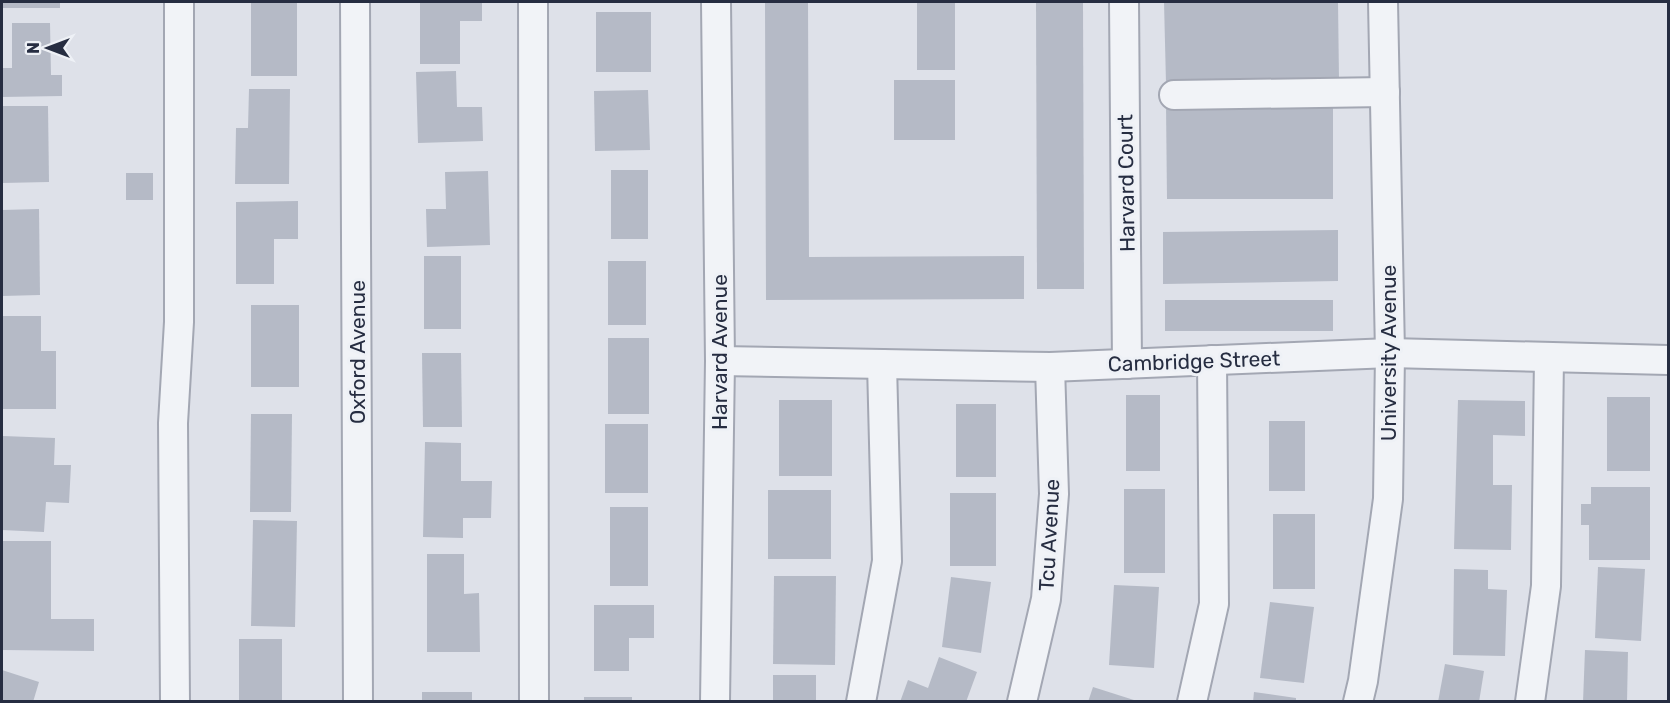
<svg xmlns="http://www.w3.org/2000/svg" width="1670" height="703" font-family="Rubik,sans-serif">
<rect width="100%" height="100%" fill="#dee1e9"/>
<!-- building -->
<g fill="#b5bac6">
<rect x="2" y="2" width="58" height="6"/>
<rect x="251" y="2" width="46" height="74"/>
<polygon points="420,2 482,2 482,21 460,21 460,64 420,64"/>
<polygon points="765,2 808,2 809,257 1024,256 1024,299 766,300"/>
<rect x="917" y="2" width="38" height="68"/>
<polygon points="1036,2 1083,2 1084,289 1037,289"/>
<polygon points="1164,2 1338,2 1339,80 1166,83"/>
<rect x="596" y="12" width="55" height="60"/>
<polygon points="12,23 50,23 51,75 62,75 62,96 2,97 2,68 12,68"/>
<polygon points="456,71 457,107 482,107 483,141 418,143 416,72"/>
<rect x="894" y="80" width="61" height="60"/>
<polygon points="249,89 290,89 289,184 235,184 236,128 248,128"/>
<polygon points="648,90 650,150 595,151 594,91"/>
<polygon points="1333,104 1333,199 1167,199 1166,105"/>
<polygon points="2,106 48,106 49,182 2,183"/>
<rect x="611" y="170" width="37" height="69"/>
<polygon points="488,171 490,245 427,247 426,209 446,209 445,172"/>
<rect x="126" y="173" width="27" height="27"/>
<polygon points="298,201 298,239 274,239 274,284 236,284 236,202"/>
<polygon points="39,209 40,295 2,296 2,210"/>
<polygon points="1338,230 1338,281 1163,284 1163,232"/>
<rect x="424" y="256" width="37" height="73"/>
<rect x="608" y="261" width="38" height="64"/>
<rect x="1165" y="300" width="168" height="31"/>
<rect x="251" y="305" width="48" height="82"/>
<polygon points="3,316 41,316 41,351 56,351 56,409 2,409"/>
<rect x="608" y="338" width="41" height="76"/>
<polygon points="422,353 461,353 462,427 423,427"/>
<rect x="1126" y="395" width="34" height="76"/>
<rect x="1607" y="397" width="43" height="74"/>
<rect x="779" y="400" width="53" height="76"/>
<polygon points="1458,400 1525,401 1525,436 1493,435 1493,485 1512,485 1511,550 1454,549"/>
<rect x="956" y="404" width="40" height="73"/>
<polygon points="251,414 292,414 291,512 250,512"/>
<rect x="1269" y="421" width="36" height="70"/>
<rect x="605" y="424" width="43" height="69"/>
<polygon points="3,436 55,438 54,465 71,465 69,503 46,502 44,532 2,530"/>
<polygon points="425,442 461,443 461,481 492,481 491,518 463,518 463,538 423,537"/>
<polygon points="1591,487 1650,487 1650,560 1589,560 1589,525 1581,525 1581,504 1591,504"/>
<rect x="1124" y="489" width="41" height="84"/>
<rect x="768" y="490" width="63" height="69"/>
<rect x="950" y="493" width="46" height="73"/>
<rect x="610" y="507" width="38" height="79"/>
<rect x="1273" y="514" width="42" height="75"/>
<polygon points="253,520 297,521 295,627 251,626"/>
<polygon points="2,541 51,541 51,619 94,619 94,651 2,650"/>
<polygon points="427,554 464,554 464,594 479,593 480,652 427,652"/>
<polygon points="1598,567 1645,569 1641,641 1595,638"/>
<polygon points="1454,569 1488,570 1488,589 1507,590 1505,656 1453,655"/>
<polygon points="774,576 836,576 835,665 773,664"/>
<polygon points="951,577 991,582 981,653 942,647"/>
<polygon points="1114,585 1159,587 1154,668 1109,665"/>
<polygon points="1270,602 1314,607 1304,683 1260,678"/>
<polygon points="594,605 654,605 654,638 629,638 629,671 594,671"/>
<rect x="239" y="639" width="43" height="63"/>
<polygon points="1585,650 1628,652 1627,702 1583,702"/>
<polygon points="939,657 977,672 966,702 900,702 908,680 928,688"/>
<polygon points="1445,664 1484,671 1479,702 1438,702"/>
<polygon points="2,670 39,682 33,702 2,702"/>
<rect x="773" y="675" width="43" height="27"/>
<polygon points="1093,687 1137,701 1137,702 1088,702"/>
<rect x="422" y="692" width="50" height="10"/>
<polygon points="1254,692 1296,698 1296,702 1253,702"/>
<rect x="584" y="697" width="48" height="5"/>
</g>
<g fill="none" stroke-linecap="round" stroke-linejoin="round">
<defs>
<g id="minor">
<polyline points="355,2 358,702"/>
<polyline points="533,2 534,702"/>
<polyline points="1124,2 1127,364"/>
<polyline points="1174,95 1385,92"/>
<polyline points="720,361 1050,367 1390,353 1668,360"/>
<polyline points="175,702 173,423 179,322 179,2"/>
<polyline points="715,702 720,361 716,2"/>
<polyline points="861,702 887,561 882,364"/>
<polyline points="1022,702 1046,599 1054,494 1050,367"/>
<polyline points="1192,702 1214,604 1212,360"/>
<polyline points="1358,702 1363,681 1388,499 1390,353 1383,2"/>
<polyline points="1530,702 1546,586 1549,357"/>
</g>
</defs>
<!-- minor casing -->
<use href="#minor" stroke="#a3a7b3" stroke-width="32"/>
<!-- minor -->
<use href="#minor" stroke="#f1f3f7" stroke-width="28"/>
</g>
<g text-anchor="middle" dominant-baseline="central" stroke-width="6" stroke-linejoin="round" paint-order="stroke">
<!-- street labels -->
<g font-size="21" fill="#262d41" stroke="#eef1f6">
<text transform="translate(1126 183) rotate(-91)">Harvard Court</text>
<text transform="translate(357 352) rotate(-90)">Oxford Avenue</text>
<text transform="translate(719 352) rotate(-90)">Harvard Avenue</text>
<text transform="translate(1388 353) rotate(-90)">University Avenue</text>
<text transform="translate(1194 361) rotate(-2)">Cambridge Street</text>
<text transform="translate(1049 535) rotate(-87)">Tcu Avenue</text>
</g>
</g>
<!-- border -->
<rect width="1670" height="703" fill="none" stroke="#262d41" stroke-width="6"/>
<!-- north arrow -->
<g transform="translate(48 48) rotate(270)" stroke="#eef1f6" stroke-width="4.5" paint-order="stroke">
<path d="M0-4.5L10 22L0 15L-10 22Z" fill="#262d41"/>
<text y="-9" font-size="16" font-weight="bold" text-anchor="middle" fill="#262d41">N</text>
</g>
</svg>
